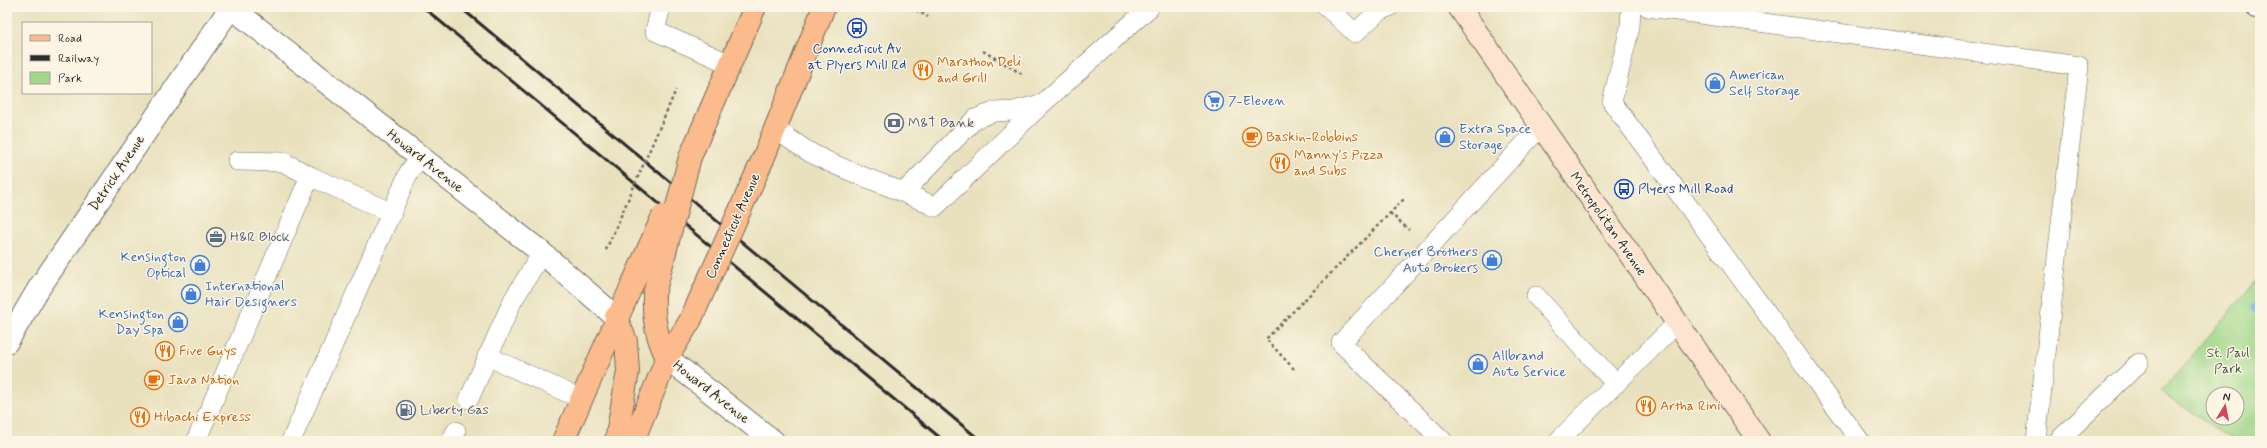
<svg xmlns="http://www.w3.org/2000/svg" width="2267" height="448" font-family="Mynerve,sans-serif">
<rect width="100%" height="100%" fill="#fcf5e5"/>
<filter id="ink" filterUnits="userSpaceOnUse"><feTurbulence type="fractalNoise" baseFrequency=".025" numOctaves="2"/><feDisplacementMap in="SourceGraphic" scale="8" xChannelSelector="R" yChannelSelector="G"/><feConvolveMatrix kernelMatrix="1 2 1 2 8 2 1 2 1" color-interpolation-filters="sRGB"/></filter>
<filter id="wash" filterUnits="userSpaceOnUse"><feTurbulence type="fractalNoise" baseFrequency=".012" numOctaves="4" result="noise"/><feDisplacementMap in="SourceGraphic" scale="16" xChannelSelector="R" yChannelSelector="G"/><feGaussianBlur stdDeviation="0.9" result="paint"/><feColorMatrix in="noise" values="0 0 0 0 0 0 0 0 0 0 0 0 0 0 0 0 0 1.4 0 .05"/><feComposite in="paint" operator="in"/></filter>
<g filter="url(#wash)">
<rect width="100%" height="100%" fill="#e9e1be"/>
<!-- green -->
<path fill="#a0d789" stroke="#66815a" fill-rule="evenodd" d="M 2260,276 L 2260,441 L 2236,441 L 2161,392 ZM 2213,394 L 2237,394 L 2237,418 L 2213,418 Z"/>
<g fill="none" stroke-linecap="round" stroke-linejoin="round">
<!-- stream -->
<polyline stroke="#79ace5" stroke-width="10" points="2256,308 2260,303"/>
</g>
</g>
<g filter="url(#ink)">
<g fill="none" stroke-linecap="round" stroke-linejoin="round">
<defs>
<g id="service">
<polyline points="661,7 655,31 730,64"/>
<polyline points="1327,7 1355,33 1379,11 1389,7"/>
<polyline points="1631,7 1630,27 1612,102 1860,441"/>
<polyline points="1648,7 2079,66 2036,441"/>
<path d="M 775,129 C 787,137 799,146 811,153 C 851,175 895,186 935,207 L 1042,104 L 1150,7"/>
<polyline points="237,161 283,162 310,176"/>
<polyline points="904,192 975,119 994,112 1014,111 1041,104"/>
<polyline points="1536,296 1616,384"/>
<polyline points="487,356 581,399"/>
<polyline points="469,399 513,300 542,253"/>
<polyline points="196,441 310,176 392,213"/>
<polyline points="291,441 409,172 420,157"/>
<polyline points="451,441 456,431"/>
<polyline points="1443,441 1341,343 1540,127"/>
<polyline points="1558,441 1677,323"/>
<polyline points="2058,441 2139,363"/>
</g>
<polyline id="minor" points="7,342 39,288 231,7"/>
<g id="tertiary">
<polyline points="231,7 542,253 616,317"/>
<polyline points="2257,7 2260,7"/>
<polyline points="667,358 773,441"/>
</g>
<polyline id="secondary" points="1459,7 1759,441"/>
<g id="primary">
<polyline points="690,157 755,7"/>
<polyline points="763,159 824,7"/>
<path d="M 654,294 C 653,318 656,336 667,358"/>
<polyline points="563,441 633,283"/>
<polyline points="616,441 628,371 626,341 616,317"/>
<polyline points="633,441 667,358 690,321"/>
</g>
</defs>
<!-- service casing -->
<use href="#service" stroke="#6e6b5e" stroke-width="20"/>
<!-- minor casing -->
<use href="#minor" stroke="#6e6b5e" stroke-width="24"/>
<!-- tertiary casing -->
<use href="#tertiary" stroke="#6e6b5e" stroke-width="24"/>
<!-- secondary casing -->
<use href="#secondary" stroke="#6e6b5e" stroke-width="24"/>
<!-- primary casing -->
<use href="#primary" stroke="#6e6b5e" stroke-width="24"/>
<!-- path -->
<g stroke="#6e6b5e" stroke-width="2.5" stroke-dasharray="3 3" stroke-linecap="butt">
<polyline points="911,7 928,17"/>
<polyline points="983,51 1022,74"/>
<polyline points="1390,213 1409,230"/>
<polyline points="1294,369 1266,339 1405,198"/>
</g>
<!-- service -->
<use href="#service" stroke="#fff" stroke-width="19"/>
<!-- minor -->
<use href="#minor" stroke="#fff" stroke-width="22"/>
<!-- tertiary -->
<use href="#tertiary" stroke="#fff" stroke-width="22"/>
<!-- secondary -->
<use href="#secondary" stroke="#fde4d1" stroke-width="22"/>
<!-- primary -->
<use href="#primary" stroke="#fbbb8c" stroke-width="22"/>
<!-- rail -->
<g stroke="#2b2b2b" stroke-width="3">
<polyline points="423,7 944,441"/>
<polyline points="460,7 981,441"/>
</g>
<defs>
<g id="primary-bridge">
<polyline points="633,283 663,216"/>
<polyline points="654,294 690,157"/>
<polyline points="690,321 763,159"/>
</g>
</defs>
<!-- primary-bridge casing -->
<use href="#primary-bridge" stroke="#6e6b5e" stroke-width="24" stroke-linecap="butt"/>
<!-- path-bridge -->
<polyline stroke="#6e6b5e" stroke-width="2.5" stroke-dasharray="3 3" stroke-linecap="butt" points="606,250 676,90"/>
<!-- primary-bridge -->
<use href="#primary-bridge" stroke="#fbbb8c" stroke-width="22"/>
</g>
</g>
<!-- icons -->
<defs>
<symbol id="bus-ring" viewBox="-11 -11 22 22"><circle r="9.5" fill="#fcf5e5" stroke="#1a4fb4" stroke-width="1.5"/><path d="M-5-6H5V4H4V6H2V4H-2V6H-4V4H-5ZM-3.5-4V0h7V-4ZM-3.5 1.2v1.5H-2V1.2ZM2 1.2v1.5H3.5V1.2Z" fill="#1a4fb4"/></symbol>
<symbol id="restaurant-ring" viewBox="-11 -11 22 22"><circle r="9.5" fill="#fcf5e5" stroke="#e8710a" stroke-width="1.5"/><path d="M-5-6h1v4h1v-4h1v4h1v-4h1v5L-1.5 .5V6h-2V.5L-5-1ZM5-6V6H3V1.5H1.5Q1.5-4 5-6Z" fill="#e8710a"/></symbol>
<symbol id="shop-ring" viewBox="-11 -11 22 22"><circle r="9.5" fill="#fcf5e5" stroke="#3f7fe0" stroke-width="1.5"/><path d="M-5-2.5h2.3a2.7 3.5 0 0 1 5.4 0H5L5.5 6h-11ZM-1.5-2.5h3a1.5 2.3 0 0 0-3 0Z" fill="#3f7fe0"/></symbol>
<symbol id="supermarket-ring" viewBox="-11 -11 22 22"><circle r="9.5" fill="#fcf5e5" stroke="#3f7fe0" stroke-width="1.5"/><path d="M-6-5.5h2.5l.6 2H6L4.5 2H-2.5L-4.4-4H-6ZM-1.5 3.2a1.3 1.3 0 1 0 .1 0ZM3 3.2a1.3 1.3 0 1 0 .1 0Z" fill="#3f7fe0"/></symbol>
<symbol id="bank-ring" viewBox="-11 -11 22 22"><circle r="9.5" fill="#fcf5e5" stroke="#5c6f8a" stroke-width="1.5"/><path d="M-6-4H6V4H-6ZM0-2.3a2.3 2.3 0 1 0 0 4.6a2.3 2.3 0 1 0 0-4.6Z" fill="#5c6f8a"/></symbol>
<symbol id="cafe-ring" viewBox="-11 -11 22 22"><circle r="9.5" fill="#fcf5e5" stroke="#e8710a" stroke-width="1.5"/><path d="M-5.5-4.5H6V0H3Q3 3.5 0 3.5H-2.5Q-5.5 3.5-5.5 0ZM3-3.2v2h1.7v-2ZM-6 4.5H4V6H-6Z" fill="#e8710a"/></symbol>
<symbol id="office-ring" viewBox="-11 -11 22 22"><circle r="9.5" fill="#fcf5e5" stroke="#5c6f8a" stroke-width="1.5"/><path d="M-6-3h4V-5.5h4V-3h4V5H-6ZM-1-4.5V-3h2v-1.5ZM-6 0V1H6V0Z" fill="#5c6f8a"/></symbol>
<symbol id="fuel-ring" viewBox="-11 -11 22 22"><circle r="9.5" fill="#fcf5e5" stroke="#5c6f8a" stroke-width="1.5"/><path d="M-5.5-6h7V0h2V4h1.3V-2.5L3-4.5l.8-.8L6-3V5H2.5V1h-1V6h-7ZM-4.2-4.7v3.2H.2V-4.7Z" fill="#5c6f8a"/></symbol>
</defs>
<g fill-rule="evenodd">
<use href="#bus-ring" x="846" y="17" width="22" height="22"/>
<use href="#restaurant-ring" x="912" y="59" width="22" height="22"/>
<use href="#shop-ring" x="1704" y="72" width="22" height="22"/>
<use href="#supermarket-ring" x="1203" y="90" width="22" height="22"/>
<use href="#bank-ring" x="883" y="112" width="22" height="22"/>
<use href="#cafe-ring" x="1241" y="126" width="22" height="22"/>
<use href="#shop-ring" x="1434" y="126" width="22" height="22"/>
<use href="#restaurant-ring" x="1269" y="152" width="22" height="22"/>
<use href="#bus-ring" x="1613" y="178" width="22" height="22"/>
<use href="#office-ring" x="205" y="226" width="22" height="22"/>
<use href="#shop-ring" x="1481" y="249" width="22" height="22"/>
<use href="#shop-ring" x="189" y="254" width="22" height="22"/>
<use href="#shop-ring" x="180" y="283" width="22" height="22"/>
<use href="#shop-ring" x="167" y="311" width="22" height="22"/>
<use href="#restaurant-ring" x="154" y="340" width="22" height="22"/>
<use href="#shop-ring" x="1467" y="353" width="22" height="22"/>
<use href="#cafe-ring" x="143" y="369" width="22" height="22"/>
<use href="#restaurant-ring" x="1635" y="395" width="22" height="22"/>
<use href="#fuel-ring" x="395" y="399" width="22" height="22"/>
<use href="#restaurant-ring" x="129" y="406" width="22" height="22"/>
</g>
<g text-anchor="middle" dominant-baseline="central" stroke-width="3" stroke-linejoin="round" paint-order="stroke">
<!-- transit labels -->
<g font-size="14" fill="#164399" stroke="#fcf5e5">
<text x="857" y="49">Connecticut Av<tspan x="857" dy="16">at Plyers Mill Rd</tspan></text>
<text x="1638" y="189" text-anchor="start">Plyers Mill Road</text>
</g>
<!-- food labels -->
<g font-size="14" fill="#c56008" stroke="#fcf5e5" text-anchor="start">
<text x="937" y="62">Marathon Deli<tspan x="937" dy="16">and Grill</tspan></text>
<text x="1266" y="137">Baskin-Robbins</text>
<text x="1294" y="155">Manny's Pizza<tspan x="1294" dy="16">and Subs</tspan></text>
<text x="179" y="351">Five Guys</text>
<text x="168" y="380">Java Nation</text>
<text x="1660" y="406">Artha Rini</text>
<text x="154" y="417">Hibachi Express</text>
</g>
<!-- shop labels -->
<g font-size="14" fill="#366cbe" stroke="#fcf5e5" text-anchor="start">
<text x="1729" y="75">American<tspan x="1729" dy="16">Self Storage</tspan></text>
<text x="1228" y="101">7-Eleven</text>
<text x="1459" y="129">Extra Space<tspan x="1459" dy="16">Storage</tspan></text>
<text x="1478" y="252" text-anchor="end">Cherner Brothers<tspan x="1478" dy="16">Auto Brokers</tspan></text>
<text x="186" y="257" text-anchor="end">Kensington<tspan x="186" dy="16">Optical</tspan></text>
<text x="205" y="286">International<tspan x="205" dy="16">Hair Designers</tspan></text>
<text x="164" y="314" text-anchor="end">Kensington<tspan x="164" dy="16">Day Spa</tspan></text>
<text x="1492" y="356">Allbrand<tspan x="1492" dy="16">Auto Service</tspan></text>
</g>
<!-- service labels -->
<g font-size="14" fill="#4e5e75" stroke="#fcf5e5" text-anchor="start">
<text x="908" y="123">M&amp;T Bank</text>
<text x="230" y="237">H&amp;R Block</text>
<text x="420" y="410">Liberty Gas</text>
</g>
<!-- street labels -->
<g font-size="14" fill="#2b2b2b" stroke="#fcf5e5">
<text transform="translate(425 161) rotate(38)">Howard Avenue</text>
<text transform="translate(117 173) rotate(-56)">Detrick Avenue</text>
<text transform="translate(1608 224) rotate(55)">Metropolitan Avenue</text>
<text transform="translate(733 226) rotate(-66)">Connecticut Avenue</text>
<text transform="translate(711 392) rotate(38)">Howard Avenue</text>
</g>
<!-- park labels -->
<g font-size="14" fill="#485642" stroke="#fcf5e5">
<text x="2228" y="353">St. Paul<tspan x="2228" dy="16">Park</tspan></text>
</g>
</g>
<!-- margin -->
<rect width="2267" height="448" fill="none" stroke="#fcf5e5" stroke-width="24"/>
<!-- legend -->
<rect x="22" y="22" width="130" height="72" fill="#fcf5e5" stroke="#a8a49b"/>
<rect x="30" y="35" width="20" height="6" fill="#fbbb8c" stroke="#a8a49b"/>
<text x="58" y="42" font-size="12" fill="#2b2b2b">Road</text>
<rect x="30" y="55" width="20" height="6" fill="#2b2b2b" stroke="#a8a49b"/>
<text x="58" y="62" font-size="12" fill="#2b2b2b">Railway</text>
<rect x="30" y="72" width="20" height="12" fill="#a0d789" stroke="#a8a49b"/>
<text x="58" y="82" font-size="12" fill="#2b2b2b">Park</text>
<!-- north arrow -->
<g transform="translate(2225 406) rotate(10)"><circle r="19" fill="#fcf5e5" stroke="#a8a49b"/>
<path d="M0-3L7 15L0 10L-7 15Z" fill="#d1495b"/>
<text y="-6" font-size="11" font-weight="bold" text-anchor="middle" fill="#2b2b2b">N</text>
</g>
</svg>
